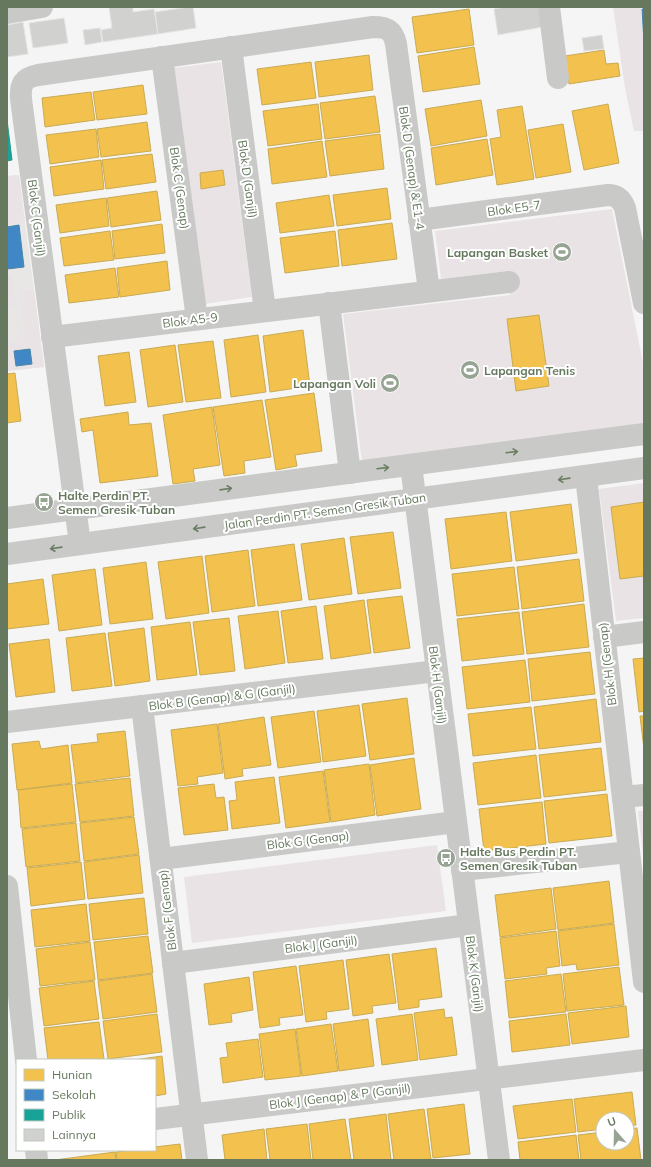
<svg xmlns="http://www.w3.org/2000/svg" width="651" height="1167" font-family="Mulish,sans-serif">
<rect width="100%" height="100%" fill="#f6f5f6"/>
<!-- built -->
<polygon fill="#e8e7e6" points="19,175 44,367 7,371 7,176"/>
<!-- green -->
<g fill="#e9e3e5">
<polygon points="613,7 641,7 644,50 644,131 634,131 625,88"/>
<polygon points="221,62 252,297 204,304 173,68"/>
<polygon points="19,175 25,223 7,225 7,176"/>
<polygon points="612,209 644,368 644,425 362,462 343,314 510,295 507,271 441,279 435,231"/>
<polygon points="12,275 16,307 7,308 7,276"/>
<polygon points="34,289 44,367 7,371 7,339 13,344 24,332 20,290"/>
<polygon points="644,483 644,618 616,621 599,489"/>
<polygon points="638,811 644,811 644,864"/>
<polygon points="437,845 446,911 192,943 184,877"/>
</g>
<!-- homes -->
<g fill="#f2c14e" stroke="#c8ab53">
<polygon points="469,9 474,45 417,53 412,17"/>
<polygon points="474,47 480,84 423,92 418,56"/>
<polygon points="604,50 606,64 618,63 620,76 569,84 565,56"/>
<polygon points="369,55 373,90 319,97 315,62"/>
<polygon points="311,62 316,98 262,105 257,69"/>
<polygon points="143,85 147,114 97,120 93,92"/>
<polygon points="91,92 95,120 45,127 42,98"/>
<polygon points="375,96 380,132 325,139 320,103"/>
<polygon points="481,100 487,136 431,146 425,109"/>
<polygon points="318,104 322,139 268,146 263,111"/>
<polygon points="608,104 619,163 584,170 572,111"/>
<polygon points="522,106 534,179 497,185 490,139 501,137 497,110"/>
<polygon points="147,122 151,151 101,157 97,129"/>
<polygon points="563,124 571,172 536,178 528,130"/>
<polygon points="96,129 99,157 50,164 46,135"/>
<polygon points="380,134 384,169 330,176 325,141"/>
<polygon points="487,139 493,175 436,185 431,148"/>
<polygon points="322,141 327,177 272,184 268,149"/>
<polygon points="152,154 156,182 106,189 102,160"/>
<polygon points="101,160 104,189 54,196 50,167"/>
<polygon points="223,170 225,185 201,189 200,173"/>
<polygon points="387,188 391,219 337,226 333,195"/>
<polygon points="157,191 161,220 111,227 107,198"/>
<polygon points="329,195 334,226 280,233 276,203"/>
<polygon points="106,198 109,226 60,233 56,205"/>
<polygon points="392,223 397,259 342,266 338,230"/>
<polygon points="162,224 165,253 115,259 112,231"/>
<polygon points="110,231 114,260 64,266 60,238"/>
<polygon points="335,231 339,266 285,273 280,238"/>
<polygon points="167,261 170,290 120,297 117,268"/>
<polygon points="115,268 119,297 69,303 65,275"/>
<polygon points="539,315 549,386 516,391 507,319"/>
<polygon points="303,330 310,386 270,392 263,336"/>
<polygon points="258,335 266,392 231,397 224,340"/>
<polygon points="213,341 221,398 186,402 178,345"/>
<polygon points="175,345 183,402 148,407 140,350"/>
<polygon points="129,352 136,402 105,406 98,356"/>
<polygon points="15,373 21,421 7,423 7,374"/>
<polygon points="314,393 322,451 295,455 297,466 276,470 265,400"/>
<polygon points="262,400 271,457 244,461 245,473 224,476 213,407"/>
<polygon points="212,407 220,465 193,469 195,481 173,484 163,415"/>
<polygon points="128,412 129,425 151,423 158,476 100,483 93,430 82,432 80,419"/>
<polygon points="644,502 644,576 620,579 611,507"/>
<polygon points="571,504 577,553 516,561 510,512"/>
<polygon points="506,512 512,561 451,569 445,519"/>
<polygon points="393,532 401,588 358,594 350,537"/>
<polygon points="344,538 352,594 309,600 301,544"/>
<polygon points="294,544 302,600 258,606 251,550"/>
<polygon points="248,550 255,606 212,612 205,556"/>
<polygon points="202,556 209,613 166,619 158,562"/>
<polygon points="579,559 584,601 522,609 517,567"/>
<polygon points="146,562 153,619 110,624 103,568"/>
<polygon points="514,567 519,609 457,616 452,574"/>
<polygon points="95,569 102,625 59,631 52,575"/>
<polygon points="43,579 49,624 7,629 7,584"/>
<polygon points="402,596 410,648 374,653 367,600"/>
<polygon points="364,600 371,653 331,659 324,606"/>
<polygon points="584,604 589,647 527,654 522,612"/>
<polygon points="316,606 323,659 288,663 281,611"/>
<polygon points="278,611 285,663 245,669 238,616"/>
<polygon points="519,612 524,654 462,661 457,619"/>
<polygon points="229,618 235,671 200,675 193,622"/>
<polygon points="190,622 197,675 157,680 151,627"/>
<polygon points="144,628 150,681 115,686 108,633"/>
<polygon points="105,633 112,686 72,691 66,638"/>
<polygon points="49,639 55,692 16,697 9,644"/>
<polygon points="590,652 595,694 532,701 528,659"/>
<polygon points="644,658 644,711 639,712 633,659"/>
<polygon points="525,660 530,702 467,709 462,667"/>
<polygon points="407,698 414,754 370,760 362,704"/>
<polygon points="596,699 601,742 539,749 534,707"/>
<polygon points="359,705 366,756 323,762 317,711"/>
<polygon points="531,707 536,749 473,756 468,714"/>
<polygon points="314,711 321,762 278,768 271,717"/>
<polygon points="640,716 644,716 644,749"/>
<polygon points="264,717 271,765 242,769 243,776 225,779 218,724"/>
<polygon points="217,724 223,773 197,777 198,784 178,786 171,730"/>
<polygon points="125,731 130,776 76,783 71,745 98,742 97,734"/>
<polygon points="39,741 41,749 68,745 72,783 17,790 12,744"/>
<polygon points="601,748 606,790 544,797 539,755"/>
<polygon points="536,755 541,798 478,805 473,763"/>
<polygon points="414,758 421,809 377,816 370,765"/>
<polygon points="369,764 375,815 331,822 324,770"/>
<polygon points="323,771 330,822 286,828 279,777"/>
<polygon points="274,777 280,823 232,829 229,801 237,800 235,782"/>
<polygon points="130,778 134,816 80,822 75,784"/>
<polygon points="72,784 76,822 21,828 18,790"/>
<polygon points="214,784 216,798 224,797 228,830 184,835 178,788"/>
<polygon points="607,794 612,836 549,843 544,801"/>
<polygon points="542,802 546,844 484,851 479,809"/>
<polygon points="134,817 139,854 84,861 80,823"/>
<polygon points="76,823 80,861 26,867 22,829"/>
<polygon points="139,855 143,893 88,899 84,862"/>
<polygon points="81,862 85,899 31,906 27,868"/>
<polygon points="609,881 614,923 558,930 553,888"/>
<polygon points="551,888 556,929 500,937 495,895"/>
<polygon points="144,898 148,934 93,940 89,904"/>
<polygon points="86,904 90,941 35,947 31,910"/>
<polygon points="614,924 619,965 577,970 576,964 562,966 558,931"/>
<polygon points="556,931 560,966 546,968 547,974 505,979 500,938"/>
<polygon points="148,936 153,973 98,980 94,942"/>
<polygon points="90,942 95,980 40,986 36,949"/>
<polygon points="436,948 442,997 419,1000 419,1007 399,1010 392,954"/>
<polygon points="389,954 396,1003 372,1006 373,1013 353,1016 346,960"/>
<polygon points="343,960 349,1009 326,1012 327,1019 306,1022 299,966"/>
<polygon points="296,966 303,1015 279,1018 280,1025 260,1028 253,972"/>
<polygon points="619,967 624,1005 567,1011 563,974"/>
<polygon points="152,974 157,1012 103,1019 98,981"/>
<polygon points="561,974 566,1012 509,1018 505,981"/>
<polygon points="249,977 253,1010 231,1014 232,1022 209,1025 204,984"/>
<polygon points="94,981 99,1019 44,1026 39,988"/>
<polygon points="626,1006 629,1037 572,1044 568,1013"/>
<polygon points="444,1009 445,1018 452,1017 457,1055 420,1060 414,1013"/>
<polygon points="157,1014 162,1052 108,1059 103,1021"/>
<polygon points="412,1014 418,1060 382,1065 376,1019"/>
<polygon points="566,1014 570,1045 512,1052 509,1021"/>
<polygon points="368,1019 374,1066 339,1071 333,1024"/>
<polygon points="99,1022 104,1059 48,1060 44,1028"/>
<polygon points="331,1024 338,1071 302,1076 296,1029"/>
<polygon points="295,1029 301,1076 265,1080 259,1034"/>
<polygon points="258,1039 263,1077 223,1083 220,1058 228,1057 226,1043"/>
<polygon points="162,1056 166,1094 155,1096 155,1060 134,1060"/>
<polygon points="632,1092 636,1125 627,1126 627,1119 603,1119 603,1129 578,1132 574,1099"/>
<polygon points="572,1099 576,1132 518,1139 513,1106"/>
<polygon points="464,1104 470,1154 433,1158 427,1109"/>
<polygon points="424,1109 431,1159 420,1160 394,1160 388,1114"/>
<polygon points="386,1114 391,1160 354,1160 349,1119"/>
<polygon points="345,1119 351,1160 313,1160 309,1124"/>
<polygon points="307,1124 311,1160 270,1160 266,1129"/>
<polygon points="637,1128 641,1160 581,1160 578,1135 603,1132 603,1143 627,1143 627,1129"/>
<polygon points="264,1129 267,1160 225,1160 222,1135"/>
<polygon points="576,1135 579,1160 520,1160 518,1142"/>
<polygon points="180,1144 182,1160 117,1160 116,1152 132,1150 155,1150 155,1147"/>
<polygon points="115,1152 116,1160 55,1160"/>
</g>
<!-- schools -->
<g fill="#3f88c5" stroke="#4b84a6">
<polygon points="642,9 644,9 644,43"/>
<polygon points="19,225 24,267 7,269 7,227"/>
<polygon points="30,349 32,364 16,366 14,351"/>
</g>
<!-- public -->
<polygon fill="#17a398" stroke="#2f9687" points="7,120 12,160 7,161"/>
<!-- building -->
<g fill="#d1d2d0" stroke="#e5e4e5">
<polygon points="109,7 133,7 133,12 154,9 158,34 103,42 101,30 112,28"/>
<polygon points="189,7 193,7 196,28 158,34 155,12"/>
<polygon points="505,7 540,7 543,27 498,35 494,9"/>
<polygon points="64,18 68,43 33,48 29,23"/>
<polygon points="23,22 28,54 7,57 7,25"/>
<polygon points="100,28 102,42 85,45 83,30"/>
<polygon points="602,35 604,49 584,51 582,38"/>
</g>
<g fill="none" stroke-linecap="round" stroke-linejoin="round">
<!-- minor -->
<g stroke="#c9cac8" stroke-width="22">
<polyline points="549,7 558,78"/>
<polyline points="7,13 42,7"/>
<polyline points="231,47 265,311"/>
<polyline points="162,57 197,319"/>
<path d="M 419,220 L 608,195 C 617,195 622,200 625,208 L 644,303"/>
<polyline points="329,303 350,473"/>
<polyline points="52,337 509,282"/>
<polyline points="411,465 499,1160"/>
<polyline points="586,476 644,982"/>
<polyline points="7,518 644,434"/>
<path d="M 80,544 L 21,99 C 20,84 23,78 38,75 L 373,27 C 387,27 393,30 396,44 L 429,291"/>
<polyline points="7,554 644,468"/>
<polyline points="604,637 644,632"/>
<polyline points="142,706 197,1160"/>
<polyline points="7,722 437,671"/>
<polyline points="623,797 644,795"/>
<polyline points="161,859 456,822"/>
<polyline points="462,870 629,852"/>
<polyline points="7,886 26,1060"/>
<polyline points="173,963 469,925"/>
<polyline points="155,1119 644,1060"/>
<polyline points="36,1150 37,1160"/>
</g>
</g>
<!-- one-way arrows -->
<defs><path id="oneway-shaft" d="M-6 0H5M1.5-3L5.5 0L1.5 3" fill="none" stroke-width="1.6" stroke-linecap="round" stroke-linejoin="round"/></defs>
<g stroke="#6b7d63">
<use href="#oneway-shaft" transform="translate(512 452) rotate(-7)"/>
<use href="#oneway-shaft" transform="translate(383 468) rotate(-7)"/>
<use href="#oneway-shaft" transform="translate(564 479) rotate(172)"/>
<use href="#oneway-shaft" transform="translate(226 489) rotate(-8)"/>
<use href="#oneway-shaft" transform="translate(199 528) rotate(172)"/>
<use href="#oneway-shaft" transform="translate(56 548) rotate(172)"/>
</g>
<!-- icons -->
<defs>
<symbol id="stadium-disc" viewBox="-11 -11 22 22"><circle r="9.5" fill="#98a493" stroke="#fff"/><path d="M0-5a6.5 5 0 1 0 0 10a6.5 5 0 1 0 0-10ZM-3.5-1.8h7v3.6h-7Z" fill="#fff"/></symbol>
<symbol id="bus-disc" viewBox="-11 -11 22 22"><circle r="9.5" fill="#98a493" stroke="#fff"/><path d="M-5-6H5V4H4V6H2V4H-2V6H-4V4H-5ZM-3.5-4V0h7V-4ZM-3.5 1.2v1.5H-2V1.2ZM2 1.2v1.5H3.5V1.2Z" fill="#fff"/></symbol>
</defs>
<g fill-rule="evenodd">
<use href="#stadium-disc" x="551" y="241" width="22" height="22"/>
<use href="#stadium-disc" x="459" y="359" width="22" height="22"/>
<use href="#stadium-disc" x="379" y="372" width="22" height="22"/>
<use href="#bus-disc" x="33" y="491" width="22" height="22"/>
<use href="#bus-disc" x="435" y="847" width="22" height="22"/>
</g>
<g text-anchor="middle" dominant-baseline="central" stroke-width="4" stroke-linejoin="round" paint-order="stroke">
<!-- street labels -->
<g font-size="12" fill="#66795e" stroke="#fff">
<text transform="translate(412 168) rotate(82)">Blok D (Genap) &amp; E1-4</text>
<text transform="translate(248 179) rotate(82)">Blok D (Ganjil)</text>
<text transform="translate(180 188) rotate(82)">Blok C (Genap)</text>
<text transform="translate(514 208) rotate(-8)">Blok E5-7</text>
<text transform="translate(37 218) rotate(83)">Blok C (Ganjil)</text>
<text transform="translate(190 320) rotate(-7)">Blok A5-9</text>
<text transform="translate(325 511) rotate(-8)">Jalan Perdin PT. Semen Gresik Tuban</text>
<text transform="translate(607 664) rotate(-97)">Blok H (Genap)</text>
<text transform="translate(438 685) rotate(83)">Blok H (Ganjil)</text>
<text transform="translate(222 697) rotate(-7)">Blok B (Genap) &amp; G (Ganjil)</text>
<text transform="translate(308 840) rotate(-7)">Blok G (Genap)</text>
<text transform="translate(167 910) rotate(-97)">Blok F (Genap)</text>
<text transform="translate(321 944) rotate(-7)">Blok J (Ganjil)</text>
<text transform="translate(475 974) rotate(83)">Blok K (Ganjil)</text>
<text transform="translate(340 1096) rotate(-7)">Blok J (Genap) &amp; P (Ganjil)</text>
</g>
<!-- poi labels -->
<g font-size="12" font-weight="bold" fill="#66795e" stroke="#fff" text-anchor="start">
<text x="548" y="252" text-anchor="end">Lapangan Basket</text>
<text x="484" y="370">Lapangan Tenis</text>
<text x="376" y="383" text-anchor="end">Lapangan Voli</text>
<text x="58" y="495">Halte Perdin PT.<tspan x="58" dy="14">Semen Gresik Tuban</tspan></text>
<text x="460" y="851">Halte Bus Perdin PT.<tspan x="460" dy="14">Semen Gresik Tuban</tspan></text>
</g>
</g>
<!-- border -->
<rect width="651" height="1167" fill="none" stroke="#66795e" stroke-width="16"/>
<!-- legend -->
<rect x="16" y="1059" width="140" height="92" fill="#ffffff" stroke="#c2c9bf"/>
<rect x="24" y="1069" width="20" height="12" fill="#f2c14e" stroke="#c2c9bf"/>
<text x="52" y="1079" font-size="12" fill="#66795e">Hunian</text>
<rect x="24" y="1089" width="20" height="12" fill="#3f88c5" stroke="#c2c9bf"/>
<text x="52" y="1099" font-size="12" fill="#66795e">Sekolah</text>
<rect x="24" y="1109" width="20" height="12" fill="#17a398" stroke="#c2c9bf"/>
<text x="52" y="1119" font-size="12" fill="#66795e">Publik</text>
<rect x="24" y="1129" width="20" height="12" fill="#d1d2d0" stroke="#c2c9bf"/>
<text x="52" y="1139" font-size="12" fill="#66795e">Lainnya</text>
<!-- north arrow -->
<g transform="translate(615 1131) rotate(340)"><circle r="19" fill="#ffffff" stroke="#c2c9bf"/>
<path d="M0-3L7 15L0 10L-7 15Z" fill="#98a493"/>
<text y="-6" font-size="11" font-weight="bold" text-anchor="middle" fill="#66795e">U</text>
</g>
</svg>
